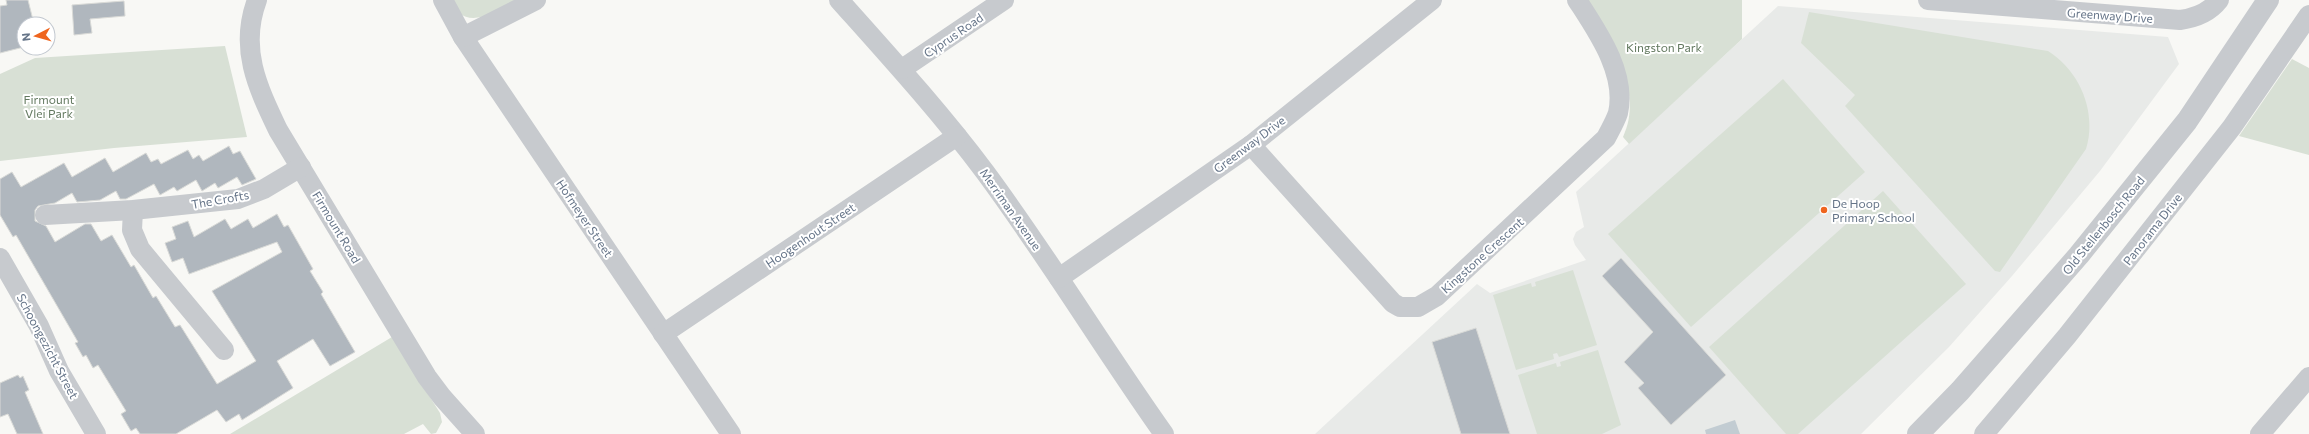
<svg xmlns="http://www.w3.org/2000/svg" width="2309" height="434" font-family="Commissioner,sans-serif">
<rect width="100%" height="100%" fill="#f8f8f5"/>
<!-- built -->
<polygon fill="#e8eae8" points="1778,6 2168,37 2179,64 2100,171 2012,276 1949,347 1861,434 1315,434 1477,284 1490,293 1586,260 1575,245 1573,239 1576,232 1584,227 1576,192"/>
<!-- green -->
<g fill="#d8e0d5">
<path d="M 449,0 L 517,0 C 501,8 476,27 459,13 C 455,10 452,4 449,0 Z"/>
<path d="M 1587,0 L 1742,0 L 1742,39 L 1629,144 L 1623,137 C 1645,93 1610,37 1587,0 Z"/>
<path d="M 1809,12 L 2048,51 C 2081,72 2097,113 2086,149 L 2000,272 L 1995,271 L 1845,106 L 1855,95 L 1801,43 Z"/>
<polygon points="225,46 247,137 114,148 0,161 0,74 35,58"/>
<polygon points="2292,59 2309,68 2309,155 2239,136"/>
<polygon points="1783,79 1865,172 1691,327 1608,234"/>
<polygon points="1883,191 1966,284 1798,434 1786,434 1709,347"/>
<polygon points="1573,270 1597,345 1559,357 1557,353 1553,354 1554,359 1516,370 1493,295 1531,283 1532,287 1536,286 1535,282"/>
<polygon points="392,337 440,413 442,422 436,433 431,434 423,424 404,434 230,434"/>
<polygon points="1598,350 1621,425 1602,434 1537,434 1518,375 1556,363 1557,367 1561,366 1560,362"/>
</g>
<!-- water -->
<polygon fill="#c2ccd2" points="1735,420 1740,434 1706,434 1705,430"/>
<!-- building -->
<g fill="#b0b7be" stroke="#d9dad7">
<polygon points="6,0 28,0 34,24 24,24 24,47 0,53 0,6 7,5"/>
<polygon points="124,1 125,16 90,19 92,33 74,35 72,5"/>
<polygon points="229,146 233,154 240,151 256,179 242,185 237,177 218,188 215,183 202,191 196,180 177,191 174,187 160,195 154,184 126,199 120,199 116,191 100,200 77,202 72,193 55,203 38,206 35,210 35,221 46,226 55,242 85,224 91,224 101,241 112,235 131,267 134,265 153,298 156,296 175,327 180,325 217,384 256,361 212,291 282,252 277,242 189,274 183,258 172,262 165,243 176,239 172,227 188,221 194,237 225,219 231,229 248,219 253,228 277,214 284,227 288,225 313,269 310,271 323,292 321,294 355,352 330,366 313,339 277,361 293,388 242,420 239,414 226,422 217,410 176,434 140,434 136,428 131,431 121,414 126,411 98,365 93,368 86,355 83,357 75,343 78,342 16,235 13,237 0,215 0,179 12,172 21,187 64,163 72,177 105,158 113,172 146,153 151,162 158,159 161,164 188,150 193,159 199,155 203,161"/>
<polygon points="1621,258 1726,375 1671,425 1638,388 1644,383 1624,362 1653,332 1602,276"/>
<polygon points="1476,328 1510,434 1461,434 1432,342"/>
<polygon points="18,375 20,378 23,376 29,390 25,392 43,434 17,434 8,414 0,417 0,383"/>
</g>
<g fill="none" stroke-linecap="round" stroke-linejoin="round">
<!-- minor -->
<g stroke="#c7cace" stroke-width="20">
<path d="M 257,0 C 239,48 257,86 278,130 L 427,377 L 442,397 L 475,434"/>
<polyline points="443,0 463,37 731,434"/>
<path d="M 839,0 C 889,56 940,112 985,172 C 1048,257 1103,348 1164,434"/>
<path d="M 1928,0 L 2180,20 C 2195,18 2209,13 2219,0"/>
<polyline points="463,37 536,0"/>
<polyline points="902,69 1004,0"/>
<path d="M 1251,145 L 1393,303 L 1400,307 L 1418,307 L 1437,296 L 1606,138 C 1610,130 1615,122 1618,113 C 1627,73 1597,31 1577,0"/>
<polyline points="133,210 132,230 140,249 224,350"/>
<polyline points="45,215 133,210 238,199 264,189 301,167"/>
<polyline points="0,258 39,326 59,371 96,434"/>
<polyline points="1059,278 1251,145 1432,0"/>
<polyline points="663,334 957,136"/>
<polyline points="1984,434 2067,336 2232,127 2309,15"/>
<polyline points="2260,434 2309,377"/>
</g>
<!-- tertiary -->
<polyline stroke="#c7cace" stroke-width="22" points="1918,434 1960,391 2079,255 2187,121 2268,0"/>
</g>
<!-- markers -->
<circle fill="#ef651e" stroke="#fff" stroke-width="1.5" cx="1824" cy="210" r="4"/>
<g text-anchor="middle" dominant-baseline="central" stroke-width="4" stroke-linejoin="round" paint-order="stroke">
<!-- street labels -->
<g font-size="12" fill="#657488" stroke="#fff">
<text transform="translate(2110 15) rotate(4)">Greenway Drive</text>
<text transform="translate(953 35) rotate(-34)">Cyprus Road</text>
<text transform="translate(1249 144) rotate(-37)">Greenway Drive</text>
<text transform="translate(220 199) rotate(-10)">The Crofts</text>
<text transform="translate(1011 209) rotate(55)">Merriman Avenue</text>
<text transform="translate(585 218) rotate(56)">Hofmeyer Street</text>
<text transform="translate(2103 225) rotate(-51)">Old Stellenbosch Road</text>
<text transform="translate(337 227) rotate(59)">Firmount Road</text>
<text transform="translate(2152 229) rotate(-52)">Panorama Drive</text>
<text transform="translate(810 235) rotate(-34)">Hoogenhout Street</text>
<text transform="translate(1482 255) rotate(-42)">Kingstone Crescent</text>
<text transform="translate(48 346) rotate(62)">Schoongezicht Street</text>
</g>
<!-- park labels -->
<g font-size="12" fill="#637960" stroke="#fff">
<text x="1664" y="47">Kingston Park</text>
<text x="49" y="99">Firmount<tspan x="49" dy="14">Vlei Park</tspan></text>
</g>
<!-- poi labels -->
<g font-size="12" fill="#657488" stroke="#fff" text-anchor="start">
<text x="1832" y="203">De Hoop<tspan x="1832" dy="14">Primary School</tspan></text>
</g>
</g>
<!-- north arrow -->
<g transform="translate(36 36) rotate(264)"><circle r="19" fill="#ffffff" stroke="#c1c7cf"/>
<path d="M0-3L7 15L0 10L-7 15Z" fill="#ef651e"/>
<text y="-6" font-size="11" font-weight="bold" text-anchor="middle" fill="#657488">N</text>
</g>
</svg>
